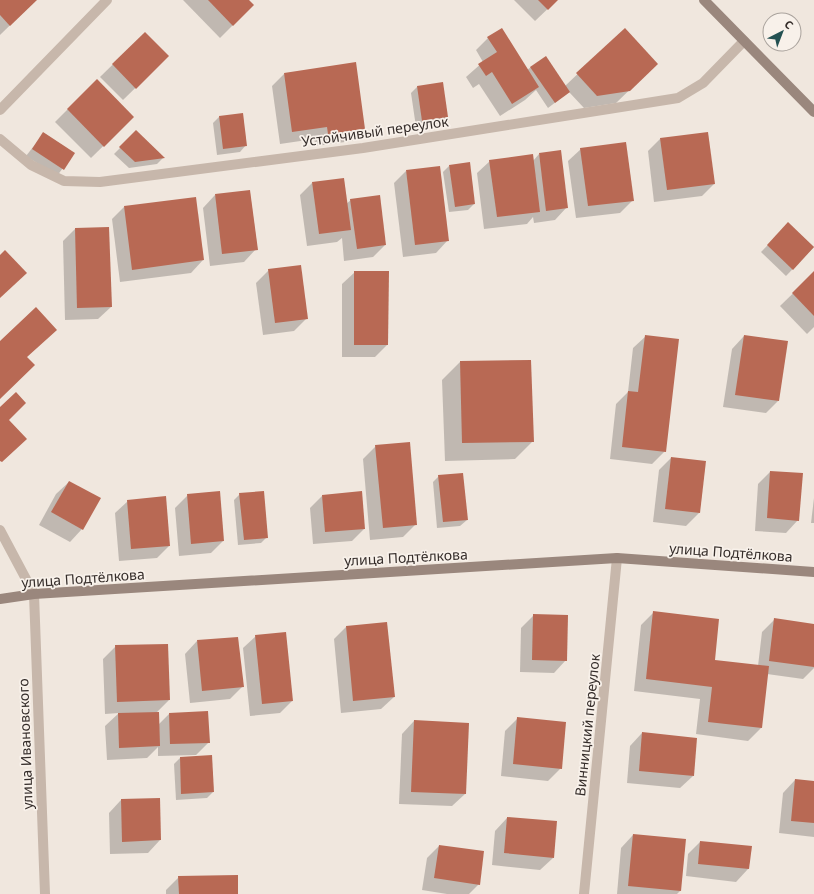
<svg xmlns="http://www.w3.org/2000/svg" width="814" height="894" font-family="'Noto Sans',sans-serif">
<rect width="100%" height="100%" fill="#f0e7de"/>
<!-- shadow -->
<g fill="#0003">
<polygon points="0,0 36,0 0,35"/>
<polygon points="183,0 248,0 253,5 220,38"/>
<polygon points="514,0 557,0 535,21"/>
<polygon points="625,29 644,76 616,103 584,108 569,92 548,108 536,90 525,100 500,116 479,84 473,88 466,77 483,62 476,50 488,38 527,70 531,67 565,86"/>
<polygon points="145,33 168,56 123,100 100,77"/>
<polygon points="284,74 364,129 352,141 316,146 314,139 280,144 272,86"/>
<polygon points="97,80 133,117 91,158 55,122"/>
<polygon points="442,83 447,117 441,123 416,127 411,93 417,87"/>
<polygon points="242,114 246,145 240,152 217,155 213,123 219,117"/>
<polygon points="136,132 163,158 157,164 129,168 114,154"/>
<polygon points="44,133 74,153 57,176 26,156"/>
<polygon points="660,139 714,184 702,196 654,202 648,151"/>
<polygon points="581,149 633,200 620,213 576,218 568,161"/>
<polygon points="539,154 567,207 555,220 534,223 533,217 527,224 484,229 477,173 490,161 533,161"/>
<polygon points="449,166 474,204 468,210 449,212 443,172"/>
<polygon points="406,171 448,240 436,253 403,257 394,183"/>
<polygon points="312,183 346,204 351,200 385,245 373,257 344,261 342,238 337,242 307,246 300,195"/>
<polygon points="215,195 256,249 244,262 210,266 203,208"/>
<polygon points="124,207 203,260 191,273 120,282 112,219"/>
<polygon points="788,224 814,247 786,276 761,252"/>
<polygon points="75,229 111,307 98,319 65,320 63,241"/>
<polygon points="269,270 307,318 294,331 263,335 256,283"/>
<polygon points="355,272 387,345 375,357 342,357 342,284"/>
<polygon points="814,273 814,327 807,334 780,306"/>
<polygon points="646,336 665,451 652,464 610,459 616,404 628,392 633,348"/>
<polygon points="744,336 778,401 766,413 723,407 732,349"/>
<polygon points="460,362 533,441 515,459 445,461 442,380"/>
<polygon points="376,446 416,524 403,537 370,540 363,459"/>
<polygon points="671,458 705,462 699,513 686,526 653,522 659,470"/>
<polygon points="770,472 798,520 786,533 755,531 758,484"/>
<polygon points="439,476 467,520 460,526 437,528 433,482"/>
<polygon points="69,482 82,529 70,542 39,525 56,494"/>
<polygon points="361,492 364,529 352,541 313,544 310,508 322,496"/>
<polygon points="240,494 267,537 261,543 238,545 234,500"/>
<polygon points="188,495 223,541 211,553 179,556 175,508"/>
<polygon points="814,498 814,523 811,523"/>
<polygon points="128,501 169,546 157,558 119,561 115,513"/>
<polygon points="654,612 714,661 758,666 762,632 774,620 814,625 814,668 803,679 767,674 761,728 748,741 696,734 700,699 634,691 641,625"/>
<polygon points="534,615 566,660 554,673 520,672 521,628"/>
<polygon points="346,627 394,697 381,709 341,713 334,639"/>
<polygon points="256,636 292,701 280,713 250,716 243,648"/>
<polygon points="197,641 243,686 230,699 190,703 185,654"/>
<polygon points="116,646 169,700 156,713 158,725 169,714 209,742 196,755 158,756 158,747 147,758 107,760 105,726 119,713 105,714 103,659"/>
<polygon points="518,718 561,768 548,781 501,776 505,731"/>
<polygon points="414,721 465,794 452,806 399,804 402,734"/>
<polygon points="642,733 693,776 680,788 627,783 630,746"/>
<polygon points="211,756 213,792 207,798 176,800 174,764 180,758"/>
<polygon points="795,780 814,782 814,837 779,833 783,793"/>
<polygon points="159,799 160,840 148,853 110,854 109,813 121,800"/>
<polygon points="507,818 553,858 540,870 492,865 495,831"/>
<polygon points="633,835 685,840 680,891 677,894 617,894 621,848"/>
<polygon points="700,842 750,847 748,869 736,882 686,876 688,854"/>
<polygon points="439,846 479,884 469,894 447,894 422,890 427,858"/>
<polygon points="179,877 237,894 166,894 166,890"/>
</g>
<!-- building -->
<g fill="#b86954">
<polygon points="0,0 37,0 10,26 0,15"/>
<polygon points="208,0 249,0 254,5 233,26"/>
<polygon points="538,0 558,0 548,10"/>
<polygon points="502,28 539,87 512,104 492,72 486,76 478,64 497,52 487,37"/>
<polygon points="625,28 658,64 630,91 597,96 576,73"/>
<polygon points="145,32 169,56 136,89 112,64"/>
<polygon points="546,56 570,92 555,103 530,67"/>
<polygon points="356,62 365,129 328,134 327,127 292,132 284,73"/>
<polygon points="97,79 134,117 104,147 67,109"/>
<polygon points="443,82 448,117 422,121 417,86"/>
<polygon points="243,113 247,146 223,149 219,116"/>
<polygon points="136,130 165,158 135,162 119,147"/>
<polygon points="43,132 75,153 64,170 32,149"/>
<polygon points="708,132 715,184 667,190 660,138"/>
<polygon points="626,142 634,201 588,206 580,148"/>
<polygon points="561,150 568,208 546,211 539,153"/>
<polygon points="533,154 540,212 497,217 489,160"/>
<polygon points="470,162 475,204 455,207 449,165"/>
<polygon points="440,166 449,241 415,245 406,170"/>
<polygon points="344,178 351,230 319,234 312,182"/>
<polygon points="250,190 258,250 222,254 215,194"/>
<polygon points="380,195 386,245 357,249 350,199"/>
<polygon points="196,197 204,260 132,270 124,206"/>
<polygon points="788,222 814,247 793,270 767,245"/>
<polygon points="109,227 112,307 77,308 75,228"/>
<polygon points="5,250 27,273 0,298 0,255"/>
<polygon points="301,265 308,319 275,323 268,269"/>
<polygon points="354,271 389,271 388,345 354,345"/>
<polygon points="814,271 814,316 792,293"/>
<polygon points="36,307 57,330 27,357 35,365 0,399 0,341"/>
<polygon points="645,335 679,339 666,452 622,447 628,391 638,392"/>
<polygon points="744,335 788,341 779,401 735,395"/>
<polygon points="531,360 534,442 462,443 460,361"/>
<polygon points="16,392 26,403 9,420 27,439 2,462 0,461 0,407"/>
<polygon points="410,442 417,525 383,528 375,445"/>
<polygon points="671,457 706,461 700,513 665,509"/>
<polygon points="770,471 803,473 799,521 767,518"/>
<polygon points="463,473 468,520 443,522 438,475"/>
<polygon points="69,481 101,498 83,530 51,512"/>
<polygon points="220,491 224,541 191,544 187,494"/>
<polygon points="264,491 268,538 244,540 239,493"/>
<polygon points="362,491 365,529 325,532 322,495"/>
<polygon points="166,496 170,546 131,549 127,500"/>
<polygon points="653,611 719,619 715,660 769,666 762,728 708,722 712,687 646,679"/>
<polygon points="533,614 568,615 567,661 532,660"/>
<polygon points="774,618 814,624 814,667 769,661"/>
<polygon points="387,622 395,697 353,701 346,626"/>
<polygon points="286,632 293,701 262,704 255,635"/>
<polygon points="238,637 244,687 202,691 197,640"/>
<polygon points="168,644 170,700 117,702 115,645"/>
<polygon points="208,711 210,743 170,744 169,713"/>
<polygon points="159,712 160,746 119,748 118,713"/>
<polygon points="517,717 566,722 562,769 513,764"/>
<polygon points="414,720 469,723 466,794 411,792"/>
<polygon points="642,732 697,738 694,776 639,771"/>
<polygon points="212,755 214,792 181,794 180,757"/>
<polygon points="795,779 814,781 814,823 791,821"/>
<polygon points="160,798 161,840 122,842 121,799"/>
<polygon points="507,817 557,821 554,858 504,853"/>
<polygon points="633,834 686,839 681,891 628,886"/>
<polygon points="700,841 752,846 749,869 698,864"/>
<polygon points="439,845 484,851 480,885 434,878"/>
<polygon points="238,875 238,894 179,894 178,876"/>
</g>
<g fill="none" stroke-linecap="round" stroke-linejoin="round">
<!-- street -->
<g stroke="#c7b7ab" stroke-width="10">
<polyline points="0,110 107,0"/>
<polyline points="0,139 31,165 64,181 100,182 363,148 678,98 703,83 744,41"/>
<polyline points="0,530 34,594 45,894"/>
<polyline points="584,894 617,558"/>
</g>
<!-- secondary -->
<g stroke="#9a877d" stroke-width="10">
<polyline points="704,0 814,112"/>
<polyline points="0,599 34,594 617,558 814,572"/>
</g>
</g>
<g text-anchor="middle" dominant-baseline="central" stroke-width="3.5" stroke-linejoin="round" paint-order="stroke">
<!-- street labels -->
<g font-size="14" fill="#352d2a" stroke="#f8f1ea">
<text transform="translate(375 131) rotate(-8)">Устойчивый переулок</text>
<text transform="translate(731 552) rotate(4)">улица Подтёлкова</text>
<text transform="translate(406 557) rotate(-3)">улица Подтёлкова</text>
<text transform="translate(83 578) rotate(-4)">улица Подтёлкова</text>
<text transform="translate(587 725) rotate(-84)">Винницкий переулок</text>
<text transform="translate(25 744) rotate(-92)">улица Ивановского</text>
</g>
</g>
<!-- north arrow -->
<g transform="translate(782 32) rotate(42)"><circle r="19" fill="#f8f1ea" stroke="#aaa39d"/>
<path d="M0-3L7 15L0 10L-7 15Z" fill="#245152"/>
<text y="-6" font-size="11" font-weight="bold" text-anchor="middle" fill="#352d2a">С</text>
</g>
</svg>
